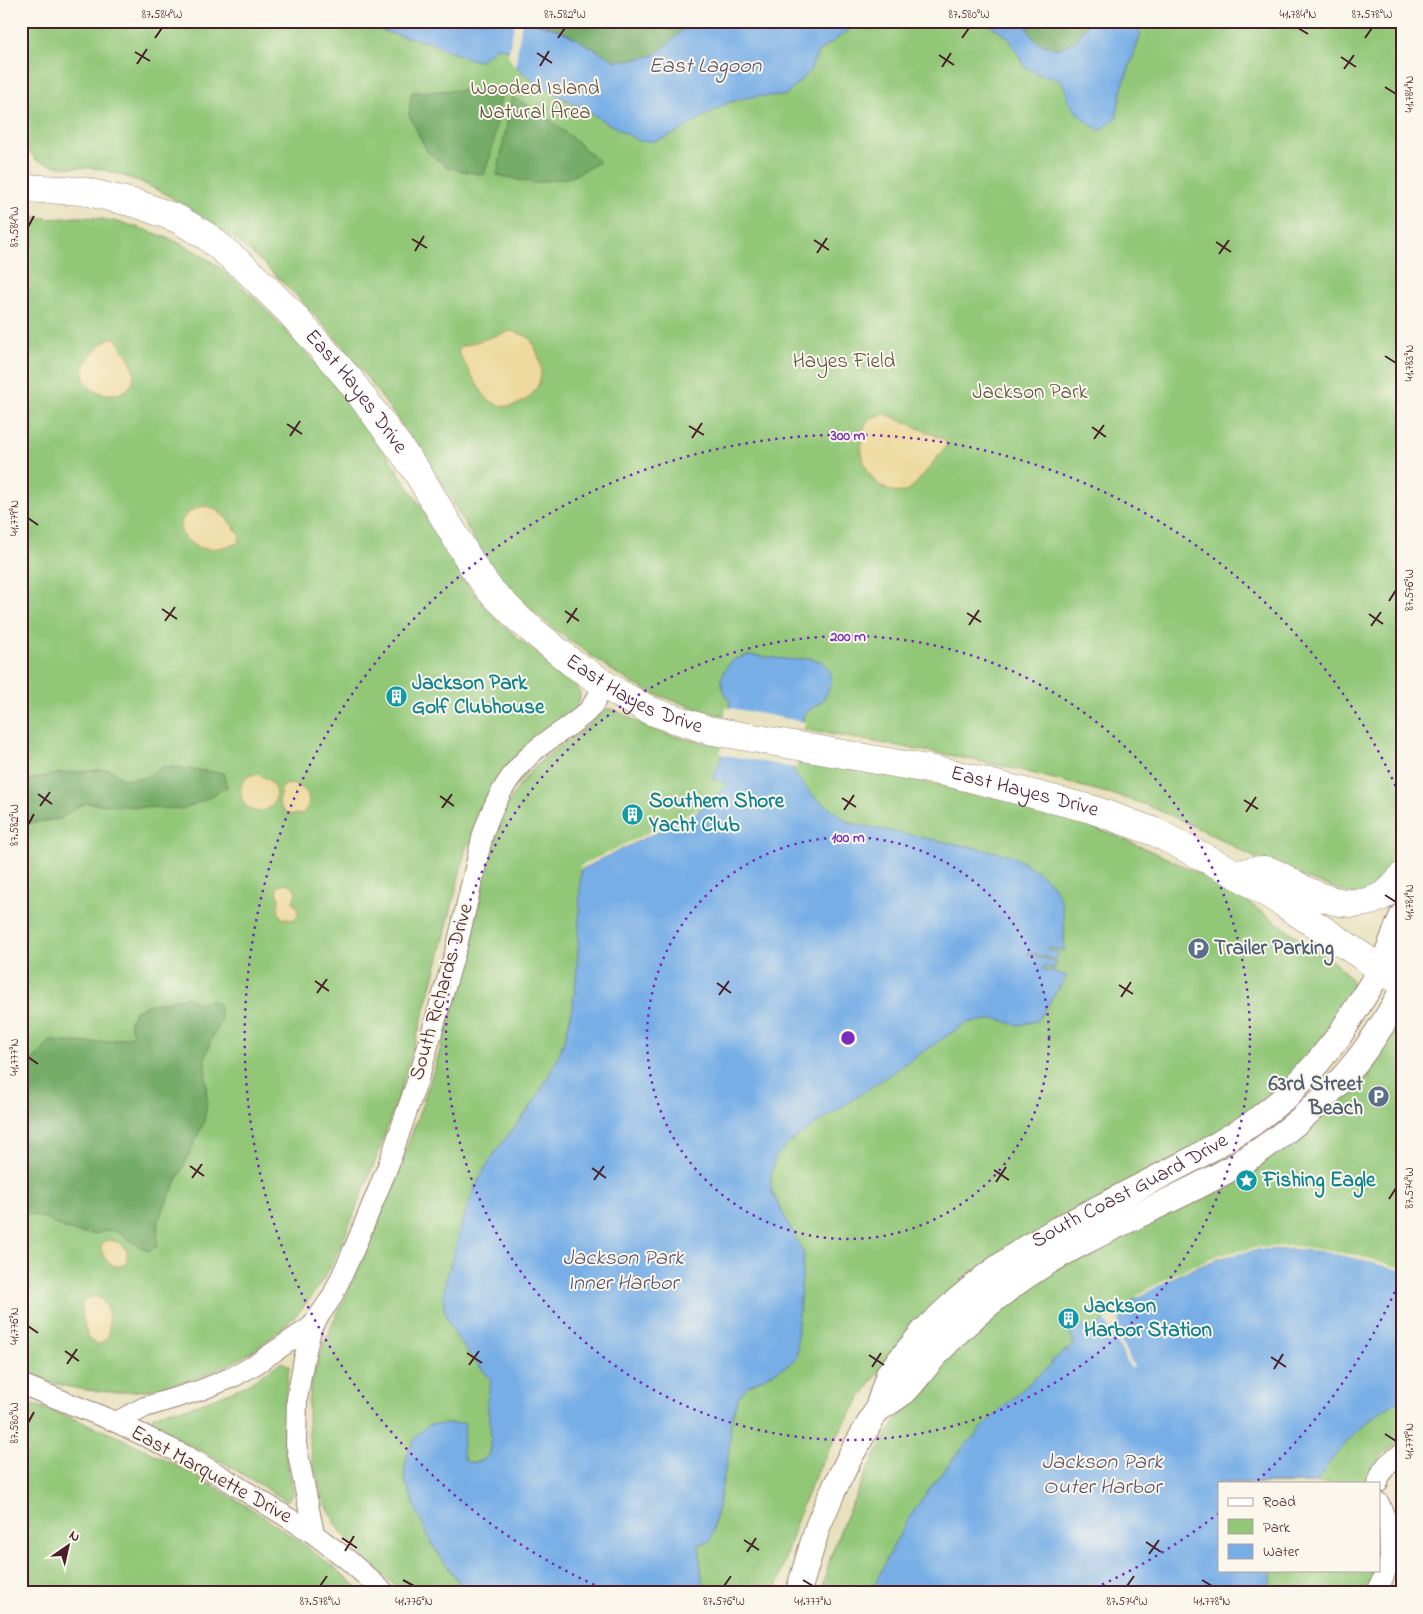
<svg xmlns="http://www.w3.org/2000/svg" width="1423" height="1614" font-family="'Indie Flower',sans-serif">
<rect width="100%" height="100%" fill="#fbf7ec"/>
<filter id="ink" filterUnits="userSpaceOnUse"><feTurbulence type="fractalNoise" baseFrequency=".02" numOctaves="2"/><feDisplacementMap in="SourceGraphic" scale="10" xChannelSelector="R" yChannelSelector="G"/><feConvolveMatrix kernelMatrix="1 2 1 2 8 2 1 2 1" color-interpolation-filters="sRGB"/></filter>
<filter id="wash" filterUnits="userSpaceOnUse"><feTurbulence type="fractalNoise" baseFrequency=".0096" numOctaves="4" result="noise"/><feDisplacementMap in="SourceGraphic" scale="20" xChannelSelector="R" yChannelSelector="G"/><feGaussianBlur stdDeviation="1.12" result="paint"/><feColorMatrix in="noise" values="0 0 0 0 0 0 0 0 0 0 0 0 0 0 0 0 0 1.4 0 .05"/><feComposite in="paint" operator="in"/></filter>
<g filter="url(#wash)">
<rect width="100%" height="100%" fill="#e8e1be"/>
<!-- green -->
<g fill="#92c778" stroke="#6e7352">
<polygon points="21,21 1402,21 1402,864 1365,899 1268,865 1222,840 1181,820 1144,804 1111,794 1016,769 949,755 710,713 655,694 634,684 613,671 554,629 537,615 503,582 472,536 438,476 370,381 339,342 298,297 263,263 236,240 168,195 139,181 118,174 95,168 60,167 36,160 24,144 21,137"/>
<path d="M 21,214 C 29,214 36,218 44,218 C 55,220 67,217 78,217 C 109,217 142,228 170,239 C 215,257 248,291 281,325 C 326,373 369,425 404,481 C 412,493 421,506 429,519 C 444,546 457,573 477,597 C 504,631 540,656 574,682 C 584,694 580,703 572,714 L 472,841 L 466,847 C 439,962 410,1076 365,1186 C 351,1220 339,1256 318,1287 C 277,1351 197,1389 123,1392 C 88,1393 54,1385 21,1372 Z"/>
<path d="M 605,709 L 610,709 L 615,710 L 653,730 L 682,738 L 949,787 L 986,794 L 1060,815 L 1119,837 L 1160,855 L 1223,885 L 1339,966 L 1353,982 L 1354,992 L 1304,1065 L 1258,1107 L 885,1363 C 853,1406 825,1452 804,1501 C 792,1531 784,1562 776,1593 L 403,1593 C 380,1572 353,1551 337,1525 C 317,1493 309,1455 308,1418 C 307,1366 336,1319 356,1274 C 376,1229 395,1182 411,1136 C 434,1072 455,1007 471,942 C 479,905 487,869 495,832 C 507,802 524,773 551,753 C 570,739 589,727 605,709 Z"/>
<path d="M 1402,1022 L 1402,1442 C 1384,1450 1371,1463 1367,1483 L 1219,1483 L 1219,1570 L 1375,1570 L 1368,1593 L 821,1593 L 830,1559 L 842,1525 L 866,1473 L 883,1441 L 904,1408 L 935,1367 L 1033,1280 L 1198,1196 Z"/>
<path d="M 282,1362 L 289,1366 L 289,1370 C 282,1414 282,1446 293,1489 L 293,1493 L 287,1501 L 219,1460 L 153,1426 L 151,1420 L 153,1416 L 168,1411 L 189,1407 L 218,1397 L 244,1386 Z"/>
<path d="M 21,1400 C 52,1411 84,1422 114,1435 C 204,1476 290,1528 364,1593 L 21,1593 Z"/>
</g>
<!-- forest -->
<g fill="#75ac68" stroke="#60664a">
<polygon points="529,21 706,21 683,30 657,54 639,59 616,61 562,31"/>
<path d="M 1027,21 L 1089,21 L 1077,40 L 1057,49 C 1041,44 1027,40 1027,21 Z"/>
<polygon points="466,90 501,93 493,147 484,175 448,168 427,151 409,115 412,92"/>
<path d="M 512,97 C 547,114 570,137 600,162 L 571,177 L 533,183 L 497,175 Z"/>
<polygon points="165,766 223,773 227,787 204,800 183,809 122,806 86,803 75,808 61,819 21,824 21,781 62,773 110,769 124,779 143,778"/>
<path d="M 187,997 L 200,1004 L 211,999 L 220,1005 L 221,1021 L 211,1040 L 205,1059 L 207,1103 L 204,1122 L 158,1221 L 157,1246 L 149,1251 L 140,1247 L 123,1235 L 111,1230 L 95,1234 L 81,1233 L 65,1229 L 46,1219 L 21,1212 L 21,1066 C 35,1061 42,1052 50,1041 L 94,1043 L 119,1039 L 134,1035 L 129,1023 L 134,1012 L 147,1005 Z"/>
</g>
<!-- sand -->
<g fill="#eeda9e" stroke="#9c7c64">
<path d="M 511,331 C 516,333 525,334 529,338 C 533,342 536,350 538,355 C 541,365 543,375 538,385 C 528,405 504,414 487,398 C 478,389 465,363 458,352 L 460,347 Z"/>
<path d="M 109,338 L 115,338 C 121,347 130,357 133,368 C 142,405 80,400 83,371 C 84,358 100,346 109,338 Z"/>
<path d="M 886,414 L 945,440 L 946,446 C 936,458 920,482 908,490 C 896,498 878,486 871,476 C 860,462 855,426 874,417 C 878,415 882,415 886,414 Z"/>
<path d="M 208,506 C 223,512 231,523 240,536 L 239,542 L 236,544 C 224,547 209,551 197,547 C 196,547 192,544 191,543 C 168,528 186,507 208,506 Z"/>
<path d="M 256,774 C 268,778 278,785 275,799 C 274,803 272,805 269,808 C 242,825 228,777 256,774 Z"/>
<path d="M 287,784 C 305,784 317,799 302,814 L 292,815 C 283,811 277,806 280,795 C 281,789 282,787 287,784 Z"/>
<path d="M 284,883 C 290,883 293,886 296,892 L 293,902 L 298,910 L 298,915 L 293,920 L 282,918 C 277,911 278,908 279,901 C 279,895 277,892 277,887 Z"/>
<path d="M 109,1240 L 118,1242 L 127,1250 L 127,1260 L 124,1265 C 112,1270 102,1259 101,1246 L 105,1241 Z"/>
<path d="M 94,1296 C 111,1300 110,1322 108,1336 L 101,1344 C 96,1344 93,1343 90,1340 C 85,1335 80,1307 83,1301 Z"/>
</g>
<!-- water -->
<g fill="#77aee6" stroke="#606688">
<path d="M 367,21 L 529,21 L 562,31 L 616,61 L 639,59 L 657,54 L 683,30 L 706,21 L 862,21 L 818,52 L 810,71 L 785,96 C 767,96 748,95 731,102 C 705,112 685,133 658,140 C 652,142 645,141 639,141 L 533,81 L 515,65 L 509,50 L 497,47 L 479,61 C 458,57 446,48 427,42 C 402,34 390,38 367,21 Z"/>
<path d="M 984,21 L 1027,21 C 1027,40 1041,44 1057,49 L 1077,40 L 1089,21 L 1139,21 L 1140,37 L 1123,85 L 1116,118 L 1100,131 L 1082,118 L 1068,102 L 1066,90 L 1062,83 L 1053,77 L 1042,76 L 1025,67 L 1008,37 Z"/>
<path d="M 748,655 L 794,660 L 809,658 L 822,662 L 830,670 L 831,681 L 828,692 L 822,701 L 804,714 L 793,772 L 812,795 L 850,823 L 1011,855 C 1061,883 1066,894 1064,951 L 1048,947 L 1048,950 L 1058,952 L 1056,960 L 1028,952 L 1027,954 L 1056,962 L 1054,969 L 1044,966 L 1043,969 L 1067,976 L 1037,1021 L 1018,1025 L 996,1019 L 966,1023 L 799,1136 L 790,1142 L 775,1157 L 771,1175 L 771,1190 L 804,1254 L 798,1322 L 797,1356 L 790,1364 L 748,1386 L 738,1397 L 731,1420 L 729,1451 L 711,1540 L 699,1545 L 703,1593 L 467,1593 L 432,1545 L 417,1512 L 404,1477 L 407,1455 L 414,1440 L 419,1433 L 429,1425 L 465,1423 L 462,1451 L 465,1461 C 474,1465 483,1461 490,1454 L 491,1445 L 490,1422 L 487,1402 L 491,1380 C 474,1359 452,1338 445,1311 C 440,1295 447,1278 451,1263 C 460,1227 470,1191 490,1160 C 502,1141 518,1124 531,1106 C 543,1088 553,1069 561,1049 C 582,994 577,927 581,869 L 698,811 L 707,806 L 727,784 L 712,779 L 722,757 L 730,701 L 724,692 L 721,680 L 725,669 L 733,660 Z"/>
<path d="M 1260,1249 C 1279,1249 1299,1249 1318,1251 C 1347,1255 1374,1263 1402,1271 L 1402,1400 C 1372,1412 1332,1454 1317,1483 L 1219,1483 L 1219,1570 L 1272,1570 L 1269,1593 L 872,1593 C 907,1499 976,1427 1052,1364 L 1051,1362 L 1074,1344 L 1072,1341 L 1074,1340 L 1070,1334 L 1081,1325 L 1086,1330 L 1088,1330 L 1090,1332 C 1139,1292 1197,1259 1260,1249 Z"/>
</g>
<!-- pier -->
<g fill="#e8e1be">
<polygon points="515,21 522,21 515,68 508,55"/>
<polygon points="726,707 805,722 796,768 720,754"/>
<polygon points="697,809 698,811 581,869 580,866"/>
<polygon points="1293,1246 1320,1249 1355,1255 1402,1268 1402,1271 1354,1258 1319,1251 1293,1249 1260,1249 1219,1258 1181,1273 1137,1298 1136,1296 1180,1271 1219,1255 1260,1247"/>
<polygon points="1122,1308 1118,1325 1118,1332 1120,1340 1134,1367 1131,1369 1105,1320"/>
</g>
</g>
<g filter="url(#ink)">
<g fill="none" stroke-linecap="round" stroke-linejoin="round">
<defs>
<g id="minor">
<polyline points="21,1384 116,1422 186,1456 218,1474 314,1534 348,1560 385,1593"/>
<polyline points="116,1422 145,1407 201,1390 235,1376 256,1364 312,1326"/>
<path d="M 1378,1483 C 1381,1469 1390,1460 1402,1454"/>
<polyline points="1379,1503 1389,1527 1390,1560 1402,1551"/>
<path d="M 314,1534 L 296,1444 L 297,1399 L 304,1359 L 312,1326 L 332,1297 L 354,1249 L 388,1166 L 420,1073 L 457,946 L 483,834 C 493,803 508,775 532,753 C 550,737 571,727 588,711 C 595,703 599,694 605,685"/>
<polyline points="1377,1593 1390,1560"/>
</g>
<g id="major">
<path d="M 877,1410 C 887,1403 900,1397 908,1388 C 919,1376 929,1362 940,1350 C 966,1322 994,1298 1026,1276 C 1092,1232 1168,1205 1237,1165 C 1279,1140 1321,1105 1352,1067 C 1371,1044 1387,1018 1402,991"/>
<path id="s1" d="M 798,1593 L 818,1526 L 833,1491 L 851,1455 L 877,1410 L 889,1373 L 924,1331 L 955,1302 L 985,1277 L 1020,1252 L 1058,1229 L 1195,1158 L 1253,1123 L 1288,1095 L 1317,1063 L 1339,1036 L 1381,969 L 1402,916"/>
</g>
<g id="highway">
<path id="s2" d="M 21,188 L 83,191 L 138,204 L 178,219 L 208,237 L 245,268 L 289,311 L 349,379 L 416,470 L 474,568 L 489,589 L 521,621 L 571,662 L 618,693 L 651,711 L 708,730 L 950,773 L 1091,809 L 1155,832 L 1236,874 L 1283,903 L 1402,983"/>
<path d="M 1236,874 C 1245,873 1263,868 1270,871 C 1283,876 1295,885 1307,891 C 1340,907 1380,912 1402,876"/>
</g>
</defs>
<!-- minor casing -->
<use href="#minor" stroke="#998074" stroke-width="22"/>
<!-- major casing -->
<use href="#major" stroke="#998074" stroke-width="27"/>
<!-- highway casing -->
<use href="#highway" stroke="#998074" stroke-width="29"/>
<!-- minor -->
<use href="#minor" stroke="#fff" stroke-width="20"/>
<!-- major -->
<use href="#major" stroke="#fff" stroke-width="25"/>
<!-- highway -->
<use href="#highway" stroke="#fff" stroke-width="28"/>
</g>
</g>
<!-- ticks -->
<path fill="none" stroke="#4a1f2b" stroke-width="2" d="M 1298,28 L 1308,34M 155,38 L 162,28M 558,38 L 565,28M 962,38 L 969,28M 1365,38 L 1372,28M 135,52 L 150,61M 537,53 L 552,63M 939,55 L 954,65M 1341,57 L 1356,67M 137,64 L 147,49M 540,66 L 549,51M 942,67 L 951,53M 1344,69 L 1354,55M 1385,87 L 1396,94M 28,227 L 34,216M 412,239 L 427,248M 814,240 L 829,250M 1216,242 L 1231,252M 415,251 L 424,236M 817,253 L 827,238M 1219,254 L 1229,240M 1385,356 L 1396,363M 287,424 L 302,434M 689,426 L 704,435M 1092,427 L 1106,437M 290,436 L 300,421M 692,438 L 702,423M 1094,439 L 1104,425M 28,518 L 38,525M 1389,601 L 1396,590M 162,609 L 177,619M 565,611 L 579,621M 967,613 L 981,622M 1369,614 L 1383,624M 165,621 L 175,607M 567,623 L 577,608M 969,625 L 979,610M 1371,626 L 1381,612M 38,794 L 52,804M 440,796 L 454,806M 842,798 L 856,807M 1244,800 L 1258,809M 40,806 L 50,792M 442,808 L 452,794M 844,810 L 854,795M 1246,812 L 1256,797M 28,825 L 34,814M 1385,895 L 1396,902M 315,981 L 329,991M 717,983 L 731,993M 1119,985 L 1133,994M 317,993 L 327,979M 719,995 L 729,981M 1121,997 L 1131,982M 28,1057 L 38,1064M 190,1166 L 204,1176M 592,1168 L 606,1178M 994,1170 L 1009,1180M 192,1178 L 202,1164M 594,1180 L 604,1166M 996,1182 L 1006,1167M 1389,1199 L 1396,1188M 28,1326 L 38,1333M 65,1351 L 79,1361M 467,1353 L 482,1363M 869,1355 L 884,1365M 1271,1357 L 1286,1367M 67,1364 L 77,1349M 469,1365 L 479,1351M 872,1367 L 881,1353M 1274,1369 L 1283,1354M 28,1423 L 34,1412M 1385,1434 L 1396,1441M 342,1538 L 357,1548M 744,1540 L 759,1550M 1146,1542 L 1161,1552M 345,1551 L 354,1536M 747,1552 L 756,1538M 1149,1554 L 1159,1540M 403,1580 L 414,1586M 803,1580 L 813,1586M 1202,1580 L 1212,1586M 320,1586 L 327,1576M 724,1586 L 731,1576M 1127,1586 L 1134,1576"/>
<!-- distance rings -->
<g fill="none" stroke="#7b2cbf" stroke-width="2.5" stroke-dasharray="2.5 5">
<circle cx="848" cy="1038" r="201"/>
<circle cx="848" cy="1038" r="402"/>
<path d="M1401 1278A603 603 0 0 1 1255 1483M1219 1513A603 603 0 0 1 1088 1591M608 1591A603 603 0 1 1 1401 798"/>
</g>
<!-- icons -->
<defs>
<symbol id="building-disc" viewBox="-11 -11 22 22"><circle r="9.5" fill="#0f9aa8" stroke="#fbf7ec"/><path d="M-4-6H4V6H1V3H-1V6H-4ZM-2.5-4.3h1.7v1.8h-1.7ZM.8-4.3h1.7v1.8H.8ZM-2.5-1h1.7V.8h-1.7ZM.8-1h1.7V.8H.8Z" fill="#fff"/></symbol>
<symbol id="parking-disc" viewBox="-11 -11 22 22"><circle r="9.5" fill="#5c6f8a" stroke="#fbf7ec"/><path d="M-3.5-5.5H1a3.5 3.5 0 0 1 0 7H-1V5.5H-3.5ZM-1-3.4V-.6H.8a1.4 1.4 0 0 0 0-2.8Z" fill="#fff"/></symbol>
<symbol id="sight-disc" viewBox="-11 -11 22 22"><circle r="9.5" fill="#0f9aa8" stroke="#fbf7ec"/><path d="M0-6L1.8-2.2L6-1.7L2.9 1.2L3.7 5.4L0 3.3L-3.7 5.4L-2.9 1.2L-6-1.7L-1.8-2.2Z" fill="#fff"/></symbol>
</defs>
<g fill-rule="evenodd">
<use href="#building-disc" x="384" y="684" width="25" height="25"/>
<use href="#building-disc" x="620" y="802" width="25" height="25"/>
<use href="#parking-disc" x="1186" y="936" width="25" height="25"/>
<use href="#parking-disc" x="1366" y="1084" width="25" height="25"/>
<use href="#sight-disc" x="1234" y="1168" width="25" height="25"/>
<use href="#building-disc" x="1056" y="1306" width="25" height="25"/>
</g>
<g text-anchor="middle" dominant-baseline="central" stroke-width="4" stroke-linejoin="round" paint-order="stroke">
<!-- park labels -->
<g font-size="21" fill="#605142" stroke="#fbf7ec">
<text x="535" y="89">Wooded Island<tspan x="535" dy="24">Natural Area</tspan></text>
<text x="844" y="362">Hayes Field</text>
<text x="1030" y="393">Jackson Park</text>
</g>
<!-- street labels -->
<g font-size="21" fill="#4a1f2b" stroke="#fbf7ec">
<text stroke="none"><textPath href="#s2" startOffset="411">East Hayes Drive</textPath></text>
<text stroke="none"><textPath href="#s2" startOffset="831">East Hayes Drive</textPath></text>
<text stroke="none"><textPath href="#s2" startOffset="1236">East Hayes Drive</textPath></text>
<text transform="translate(442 992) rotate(-74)">South Richards Drive</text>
<text stroke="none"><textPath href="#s1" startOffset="544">South Coast Guard Drive</textPath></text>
<text transform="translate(211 1475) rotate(29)">East Marquette Drive</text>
</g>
<!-- culture labels -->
<g font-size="21" font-weight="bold" fill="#0d838f" stroke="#fbf7ec" text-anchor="start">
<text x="412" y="684">Jackson Park<tspan x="412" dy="24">Golf Clubhouse</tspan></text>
<text x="649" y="802">Southern Shore<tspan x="649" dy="24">Yacht Club</tspan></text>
<text x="1263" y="1181">Fishing Eagle</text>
<text x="1084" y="1307">Jackson<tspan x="1084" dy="24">Harbor Station</tspan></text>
</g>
<!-- service labels -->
<g font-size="21" font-weight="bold" fill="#4e5e75" stroke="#fbf7ec" text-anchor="start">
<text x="1214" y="949">Trailer Parking</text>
<text x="1363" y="1085" text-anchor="end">63rd Street<tspan x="1363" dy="24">Beach</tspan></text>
</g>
<!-- water labels -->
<g font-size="22" font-style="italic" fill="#5a516c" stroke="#fbf7ec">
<text x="705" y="67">East Lagoon</text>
<text x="623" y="1259">Jackson Park<tspan x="623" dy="25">Inner Harbor</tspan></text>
<text x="1102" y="1463">Jackson Park<tspan x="1102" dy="25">Outer Harbor</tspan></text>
</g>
</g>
<circle cx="848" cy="1038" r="8" fill="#7b2cbf" stroke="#fbf7ec" stroke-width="2.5"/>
<g font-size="15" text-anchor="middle" font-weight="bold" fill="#7b2cbf" stroke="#fbf7ec" stroke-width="4" stroke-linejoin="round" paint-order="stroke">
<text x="848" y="440">300 m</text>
<text x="848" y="641">200 m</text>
<text x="848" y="842">100 m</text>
</g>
<!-- margin -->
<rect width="1423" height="1614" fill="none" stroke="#fbf7ec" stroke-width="55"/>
<!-- legend -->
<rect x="1218" y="1482" width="162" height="90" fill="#fbf7ec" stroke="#b4a19f"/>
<rect x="1228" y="1498" width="25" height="8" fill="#ffffff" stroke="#b4a19f"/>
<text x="1263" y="1506" font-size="15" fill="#4a1f2b">Road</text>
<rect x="1228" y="1519" width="25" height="15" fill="#92c778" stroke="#b4a19f"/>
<text x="1263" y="1532" font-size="15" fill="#4a1f2b">Park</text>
<rect x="1228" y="1544" width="25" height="15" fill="#77aee6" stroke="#b4a19f"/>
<text x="1263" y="1556" font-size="15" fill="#4a1f2b">Water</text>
<!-- north arrow -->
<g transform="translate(68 1546) rotate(34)" stroke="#fbf7ec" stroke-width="4" paint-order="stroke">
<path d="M0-4L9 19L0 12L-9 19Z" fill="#4a1f2b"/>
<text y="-8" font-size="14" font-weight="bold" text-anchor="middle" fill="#4a1f2b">N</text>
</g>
<rect x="28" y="28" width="1368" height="1558" fill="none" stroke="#4a1f2b" stroke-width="2"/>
<g font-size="12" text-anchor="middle" fill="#4a1f2b">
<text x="162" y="18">87.584°W</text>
<text x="565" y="18">87.582°W</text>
<text x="969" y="18">87.580°W</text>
<text x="1298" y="18">41.784°N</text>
<text x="1372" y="18">87.578°W</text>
<text transform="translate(1409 94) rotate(-90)" y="4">41.784°N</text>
<text transform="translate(14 227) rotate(-90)" y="4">87.584°W</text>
<text transform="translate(1409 363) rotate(-90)" y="4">41.783°N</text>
<text transform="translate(14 518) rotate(-90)" y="4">41.779°N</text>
<text transform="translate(1409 590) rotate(-90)" y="4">87.576°W</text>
<text transform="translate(14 825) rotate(-90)" y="4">87.582°W</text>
<text transform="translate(1409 902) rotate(-90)" y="4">41.781°N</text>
<text transform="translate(14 1057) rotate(-90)" y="4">41.777°N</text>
<text transform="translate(1409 1188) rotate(-90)" y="4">87.574°W</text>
<text transform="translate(14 1326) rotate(-90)" y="4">41.776°N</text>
<text transform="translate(14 1423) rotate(-90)" y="4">87.580°W</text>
<text transform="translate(1409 1441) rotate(-90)" y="4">41.779°N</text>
<text x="320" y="1605">87.578°W</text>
<text x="414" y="1605">41.776°N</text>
<text x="724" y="1605">87.576°W</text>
<text x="813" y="1605">41.777°N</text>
<text x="1127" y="1605">87.574°W</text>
<text x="1212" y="1605">41.778°N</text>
</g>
</svg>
